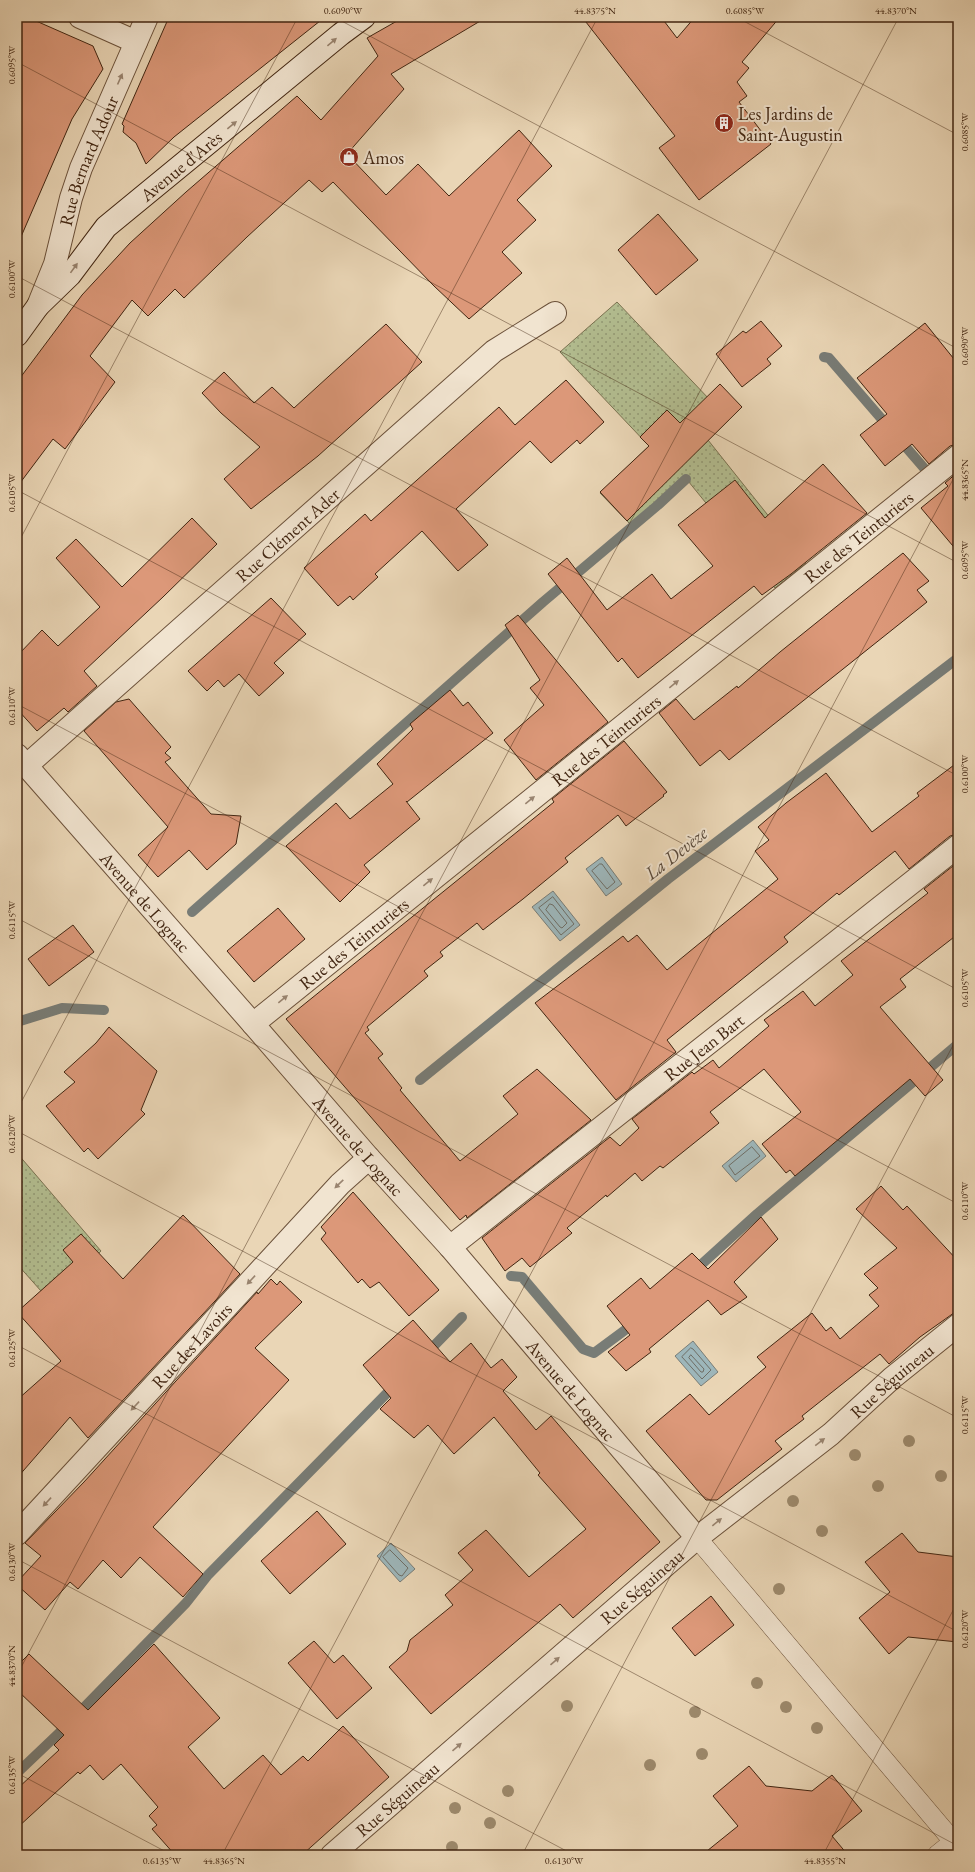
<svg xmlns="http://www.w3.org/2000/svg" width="975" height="1872" font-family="'EB Garamond',serif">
<defs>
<pattern id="garden-dots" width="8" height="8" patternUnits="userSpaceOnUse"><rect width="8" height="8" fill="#b3be91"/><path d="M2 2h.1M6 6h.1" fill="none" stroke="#939a75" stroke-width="1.8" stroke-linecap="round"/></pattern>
</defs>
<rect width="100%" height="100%" fill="#ead6b6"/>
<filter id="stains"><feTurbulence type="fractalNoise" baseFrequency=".005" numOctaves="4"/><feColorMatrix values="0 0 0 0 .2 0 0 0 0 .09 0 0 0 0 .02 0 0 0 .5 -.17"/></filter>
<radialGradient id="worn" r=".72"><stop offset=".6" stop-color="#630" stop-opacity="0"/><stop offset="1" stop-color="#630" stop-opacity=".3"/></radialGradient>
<!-- garden -->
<g fill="url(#garden-dots)" stroke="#7a7251">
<polygon points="617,302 729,420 708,440 806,563 775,588 684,476 631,525 600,493 649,446 560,352"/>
<polygon points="17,1153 101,1251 80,1272 41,1291 17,1264"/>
</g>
<!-- water -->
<g fill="#9db6ba" stroke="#787c76">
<polygon points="602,857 622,884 606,896 586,869"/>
<polygon points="553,891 580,925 560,941 532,907"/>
<polygon points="753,1140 766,1156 736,1182 722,1166"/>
<polygon points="693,1341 718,1372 701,1386 675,1356"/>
<polygon points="391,1543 415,1569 400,1582 377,1556"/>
</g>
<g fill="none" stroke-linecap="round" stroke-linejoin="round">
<!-- shore -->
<g stroke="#6f6e66" stroke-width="1">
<polygon points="600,864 602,864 615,882 607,889 592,871"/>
<polygon points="553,897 574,924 561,935 539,908"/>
<polygon points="550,904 553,905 567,923 562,928 560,927 546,910"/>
<polygon points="752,1147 760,1156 735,1175 729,1166"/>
<polygon points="691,1348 693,1349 711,1370 702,1379 682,1357"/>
<polygon points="691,1355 704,1369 703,1372 701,1372 689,1358"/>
<polygon points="390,1550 408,1568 402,1576 399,1575 383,1557"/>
</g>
<!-- stream -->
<g stroke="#787c76" stroke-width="10">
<polyline points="824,357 829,358 924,468"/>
<polyline points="192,912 543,602 658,505 686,479"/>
<polyline points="17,1022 62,1008 104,1010"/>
<polyline points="420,1080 668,879 958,658"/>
<polyline points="693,1272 757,1214 958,1044"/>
<polyline points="511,1276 522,1277 583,1349 594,1353 636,1322"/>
<polyline points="426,1354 462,1317"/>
<polyline points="17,1773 59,1733 186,1603 208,1575 396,1384"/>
</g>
</g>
<!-- building -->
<g fill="#dc9879" stroke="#412511">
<polygon points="17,17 27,17 93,46 103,69 72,119 17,246"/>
<polygon points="169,17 325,17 174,137 146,164 136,143 123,132 124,126 122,124"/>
<polygon points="404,17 487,17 391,74 404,89 347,154 386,195 418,164 449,196 519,130 552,166 517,200 536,220 502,252 522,273 469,319 434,286 333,182 322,192 309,180 247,237 184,298 175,289 148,316 132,300 90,356 115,382 65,449 53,439 17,487 17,382 82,295 130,243 186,192 297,96 321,120 378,56 367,38"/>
<polygon points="582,17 661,17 677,38 695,17 780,17 742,62 749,68 737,82 747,96 739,102 771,144 699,200 659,148 675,136"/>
<polygon points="658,214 698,260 656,295 618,250"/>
<polygon points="761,321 782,346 767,359 771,364 742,387 716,354 743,331 746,333"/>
<polygon points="925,323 958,364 958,444 950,446 929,464 912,444 885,466 860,435 887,414 857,378"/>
<polygon points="386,324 422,362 318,456 251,509 224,479 260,447 221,413 202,393 224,372 254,403 272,387 294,408"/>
<polygon points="566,380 604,422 580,444 577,440 551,463 530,441 456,509 488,545 458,571 422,531 375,574 378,577 353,600 350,596 338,606 304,568 365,514 371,521 499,407 515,425"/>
<polygon points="720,384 742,407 627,521 600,492 649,446 640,437 667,410 680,423"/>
<polygon points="823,464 867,513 791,574 762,595 754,586 638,678 622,658 618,662 548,574 567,558 607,610 652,574 671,599 713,566 678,525 735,480 765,518"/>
<polygon points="958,472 958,552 921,508 948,486 945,483"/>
<polygon points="192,518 217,544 163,597 84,671 97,686 68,712 64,708 37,731 17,709 17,656 42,630 58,646 100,607 56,558 76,539 122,587"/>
<polygon points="903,553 929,581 917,590 927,602 729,760 720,750 700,766 659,713 676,699 694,720 737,686 738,688 780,652"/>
<polygon points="271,598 306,634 274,663 284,673 259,696 239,674 224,687 218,680 207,691 188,671"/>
<polygon points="518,615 608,722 536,780 504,740 544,705 530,688 540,680 505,625"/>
<polygon points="450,690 463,706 468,702 493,733 407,802 406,801 420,819 364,865 370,872 340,902 286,846 336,803 350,819 393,784 377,764 413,729 410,724"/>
<polygon points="129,699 171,747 165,753 171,758 165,762 211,814 241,816 236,844 207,870 189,850 158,877 138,855 168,827 84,731 116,702"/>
<polygon points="624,741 667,792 663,795 664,796 626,826 618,815 565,858 568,862 523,899 483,930 477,923 440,952 443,956 424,971 428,976 367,1027 369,1030 365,1033 383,1054 378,1058 402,1088 400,1090 460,1161 518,1114 503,1096 537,1069 591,1120 467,1218 466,1215 460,1220 286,1019 554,802 552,799"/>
<polygon points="958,762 958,834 950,836 909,869 895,851 839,895 837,893 784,937 788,942 667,1040 676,1052 616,1100 535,1003 623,936 628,942 637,935 667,970 778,879 755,851 769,840 758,827 786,803 826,773 872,832 919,796 917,793"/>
<polygon points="958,862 958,934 900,979 906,987 880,1007 943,1080 925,1096 910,1079 795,1176 790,1170 786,1173 762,1144 801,1112 764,1069 710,1112 719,1123 663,1168 660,1166 642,1181 635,1173 607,1197 606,1195 567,1228 572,1233 530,1267 522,1258 505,1271 482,1238 610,1137 620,1146 639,1128 632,1119 692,1072 694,1074 713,1060 719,1068 769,1026 764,1020 803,991 815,1006 853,975 841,961 928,893 924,889"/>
<polygon points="278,908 305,939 254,982 227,951"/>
<polygon points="73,925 94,952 49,986 28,959"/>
<polygon points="109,1027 157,1071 141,1110 145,1114 98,1159 88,1148 84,1152 46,1106 75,1082 64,1072 96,1043"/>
<polygon points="881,1186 903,1210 907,1206 958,1261 958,1310 920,1337 889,1364 880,1354 802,1416 804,1419 775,1441 782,1449 717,1500 706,1500 646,1431 690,1394 709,1415 766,1367 757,1357 812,1313 826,1331 831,1327 840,1339 879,1306 869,1295 878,1288 864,1274 897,1248 856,1209"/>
<polygon points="353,1192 439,1290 409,1316 379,1282 370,1288 362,1279 358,1283 321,1239 326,1233 321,1227"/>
<polygon points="183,1215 240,1274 88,1438 70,1417 17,1478 17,1400 61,1361 17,1312 73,1262 63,1250 81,1234 123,1279"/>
<polygon points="761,1217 778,1239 734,1282 747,1297 721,1315 708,1300 649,1349 651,1352 626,1371 608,1352 630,1335 607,1306 641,1278 650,1289 692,1253 708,1269"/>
<polygon points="271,1279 277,1285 280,1281 302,1302 255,1348 289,1380 153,1527 203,1574 183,1597 140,1557 121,1578 103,1560 78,1589 70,1582 45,1610 17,1585 17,1582 41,1556 25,1543 84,1482 257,1292 258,1294"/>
<polygon points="413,1320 450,1362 471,1343 491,1368 502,1359 517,1377 503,1391 536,1430 551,1416 660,1542 573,1618 560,1604 431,1714 389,1667 407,1651 410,1640 453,1605 445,1595 473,1570 458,1553 486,1530 529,1577 586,1529 538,1475 540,1473 494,1417 454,1454 428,1425 414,1438 380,1409 391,1398 363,1365"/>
<polygon points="317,1511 346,1544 290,1594 261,1561"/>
<polygon points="902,1533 918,1552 958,1557 958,1642 908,1637 889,1654 859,1618 890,1592 865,1562"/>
<polygon points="711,1596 734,1625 695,1656 672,1628"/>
<polygon points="314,1641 334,1663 343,1655 372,1688 337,1719 288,1663"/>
<polygon points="154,1644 220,1718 188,1747 224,1789 263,1755 281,1775 303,1756 308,1761 343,1726 389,1777 302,1855 175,1855 152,1829 157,1825 149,1816 158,1807 121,1764 103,1780 90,1765 80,1774 78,1772 17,1828 17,1789 59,1750 54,1745 64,1735 17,1690 17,1666 29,1654 88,1710"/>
<polygon points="749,1766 766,1786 812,1791 832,1775 862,1811 832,1836 848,1855 702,1855 738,1826 713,1796"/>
</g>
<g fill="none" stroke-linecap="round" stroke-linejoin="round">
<defs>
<g id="service">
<polyline points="697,1538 958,1847"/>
<polyline points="937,1855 958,1838"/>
</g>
<g id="minor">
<polyline points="80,17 136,42"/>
<path id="s1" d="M 38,306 L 55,264 L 71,198 L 81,168 L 147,17"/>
<path id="s2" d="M 17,755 L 253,1024 L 369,1158 L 450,1247 L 697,1538"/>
<path id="s3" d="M 26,766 L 494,351 L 555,313"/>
<path id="s4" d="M 253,1024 L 958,456"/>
<path id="s5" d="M 450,1247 L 958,846"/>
<path id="s6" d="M 17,1534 L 340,1184 L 369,1158"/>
<path id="s7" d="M 332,1855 L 697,1538 L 831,1434 L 892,1378 L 958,1325"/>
</g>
<g id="secondary">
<path id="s8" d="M 17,335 L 38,306 L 70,275 L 106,227 L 341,34 L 364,17"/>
</g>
</defs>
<!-- service casing -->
<use href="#service" stroke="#6b513a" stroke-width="20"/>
<!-- minor casing -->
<use href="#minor" stroke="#6b513a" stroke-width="24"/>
<!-- secondary casing -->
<use href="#secondary" stroke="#412511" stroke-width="24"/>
<!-- service -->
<use href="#service" stroke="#f1e4d0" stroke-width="19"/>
<!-- minor -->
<use href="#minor" stroke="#f1e4d0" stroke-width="22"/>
<!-- secondary -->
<use href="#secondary" stroke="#f1e4d0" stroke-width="22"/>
</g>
<!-- trees -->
<g fill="#9d8a6d">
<circle cx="909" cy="1441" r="6"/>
<circle cx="855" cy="1455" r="6"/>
<circle cx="941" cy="1476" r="6"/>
<circle cx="878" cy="1486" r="6"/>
<circle cx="793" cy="1501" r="6"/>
<circle cx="822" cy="1531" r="6"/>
<circle cx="779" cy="1589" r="6"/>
<circle cx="757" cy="1683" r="6"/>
<circle cx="567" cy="1706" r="6"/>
<circle cx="786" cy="1707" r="6"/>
<circle cx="695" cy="1712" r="6"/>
<circle cx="817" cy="1728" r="6"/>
<circle cx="702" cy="1754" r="6"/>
<circle cx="650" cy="1765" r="6"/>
<circle cx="508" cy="1791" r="6"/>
<circle cx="455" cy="1808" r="6"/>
<circle cx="490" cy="1823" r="6"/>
<circle cx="452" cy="1847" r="6"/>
</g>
<!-- one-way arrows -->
<defs><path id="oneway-solid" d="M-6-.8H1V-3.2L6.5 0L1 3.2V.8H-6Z"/></defs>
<g fill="#998470">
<use href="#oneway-solid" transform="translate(332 42) rotate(-40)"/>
<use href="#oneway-solid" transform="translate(120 79) rotate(-66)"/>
<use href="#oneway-solid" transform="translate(232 125) rotate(-39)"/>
<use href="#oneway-solid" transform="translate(74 268) rotate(-54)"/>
<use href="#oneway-solid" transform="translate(674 684) rotate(-39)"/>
<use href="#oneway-solid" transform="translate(530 800) rotate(-39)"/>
<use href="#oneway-solid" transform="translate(428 882) rotate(-39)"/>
<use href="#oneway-solid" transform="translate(283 999) rotate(-39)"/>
<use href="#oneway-solid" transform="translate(339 1184) rotate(136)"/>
<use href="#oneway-solid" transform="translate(251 1280) rotate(133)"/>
<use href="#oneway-solid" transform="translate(135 1406) rotate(133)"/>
<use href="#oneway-solid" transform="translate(820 1442) rotate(-37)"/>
<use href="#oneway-solid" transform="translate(47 1502) rotate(133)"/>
<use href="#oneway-solid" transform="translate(717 1522) rotate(-39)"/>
<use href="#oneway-solid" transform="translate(555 1661) rotate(-41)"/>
<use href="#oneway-solid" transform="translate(457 1747) rotate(-41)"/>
</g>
<!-- ticks -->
<path fill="none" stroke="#412511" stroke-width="1" stroke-opacity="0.45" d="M 334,17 L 958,349M 736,17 L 958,135M 17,62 L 958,563M 17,276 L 958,776M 17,490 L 958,990M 17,545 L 298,17M 17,704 L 958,1204M 17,918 L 958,1418M 17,1110 L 598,17M 17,1131 L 958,1632M 17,1345 L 958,1846M 17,1559 L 574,1855M 17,1675 L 899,17M 17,1773 L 172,1855M 222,1855 L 958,470M 522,1855 L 958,1036M 823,1855 L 958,1601"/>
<!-- icons -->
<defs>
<symbol id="building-disc" viewBox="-11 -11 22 22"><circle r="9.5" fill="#8f2418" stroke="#f1e4d0"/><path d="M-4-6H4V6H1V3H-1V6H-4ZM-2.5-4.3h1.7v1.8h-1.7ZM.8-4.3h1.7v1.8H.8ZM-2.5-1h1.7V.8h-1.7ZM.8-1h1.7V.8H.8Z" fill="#fff"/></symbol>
<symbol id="shop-disc" viewBox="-11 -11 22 22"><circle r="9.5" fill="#8f2418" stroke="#f1e4d0"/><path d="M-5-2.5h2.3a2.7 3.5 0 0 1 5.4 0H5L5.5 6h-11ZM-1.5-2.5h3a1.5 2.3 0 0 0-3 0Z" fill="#fff"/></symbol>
</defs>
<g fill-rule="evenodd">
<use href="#building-disc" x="713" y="112" width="22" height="22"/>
<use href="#shop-disc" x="338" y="146" width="22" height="22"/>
</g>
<g text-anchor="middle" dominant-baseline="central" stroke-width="4" stroke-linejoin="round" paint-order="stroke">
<!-- poi labels -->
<g font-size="18" fill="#412511" stroke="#f1e4d0" text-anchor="start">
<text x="738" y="113">Les Jardins de<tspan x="738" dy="21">Saint-Augustin</tspan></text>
<text x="363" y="157">Amos</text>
</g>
<!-- street labels -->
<g font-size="18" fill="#412511" stroke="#f1e4d0">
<text stroke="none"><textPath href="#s1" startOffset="154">Rue Bernard Adour</textPath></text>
<text stroke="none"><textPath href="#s8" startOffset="237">Avenue d'Arès</textPath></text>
<text stroke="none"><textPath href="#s3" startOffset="349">Rue Clément Ader</textPath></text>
<text stroke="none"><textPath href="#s4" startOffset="777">Rue des Teinturiers</textPath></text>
<text stroke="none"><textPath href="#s4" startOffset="453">Rue des Teinturiers</textPath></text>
<text stroke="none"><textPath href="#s2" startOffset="195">Avenue de Lognac</textPath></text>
<text stroke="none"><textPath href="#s4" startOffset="129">Rue des Teinturiers</textPath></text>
<text stroke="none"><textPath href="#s5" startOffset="323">Rue Jean Bart</textPath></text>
<text stroke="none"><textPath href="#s2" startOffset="519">Avenue de Lognac</textPath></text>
<text stroke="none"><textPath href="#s6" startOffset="257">Rue des Lavoirs</textPath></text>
<text stroke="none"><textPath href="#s7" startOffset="734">Rue Séguineau</textPath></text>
<text stroke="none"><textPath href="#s2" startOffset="843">Avenue de Lognac</textPath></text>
<text stroke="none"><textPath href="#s7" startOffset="410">Rue Séguineau</textPath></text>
<text stroke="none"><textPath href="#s7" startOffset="86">Rue Séguineau</textPath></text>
</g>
<!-- water labels -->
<g font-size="19" font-style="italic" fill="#58493b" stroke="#f1e4d0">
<text transform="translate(676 853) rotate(-38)">La Devèze</text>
</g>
</g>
<!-- margin -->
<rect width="975" height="1872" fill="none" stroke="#ead6b6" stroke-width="44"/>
<rect x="22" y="22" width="931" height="1828" fill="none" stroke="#412511" stroke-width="1.5"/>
<g font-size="10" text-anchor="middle" fill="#412511">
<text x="343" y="14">0.6090°W</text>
<text x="595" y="14">44.8375°N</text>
<text x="745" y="14">0.6085°W</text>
<text x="896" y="14">44.8370°N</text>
<text transform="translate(11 65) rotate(-90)" y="4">0.6095°W</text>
<text transform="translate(964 132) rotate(-90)" y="4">0.6085°W</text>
<text transform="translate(11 279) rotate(-90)" y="4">0.6100°W</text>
<text transform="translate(964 346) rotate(-90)" y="4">0.6090°W</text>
<text transform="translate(964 480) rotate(-90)" y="4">44.8365°N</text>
<text transform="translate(11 493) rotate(-90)" y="4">0.6105°W</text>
<text transform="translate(964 560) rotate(-90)" y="4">0.6095°W</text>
<text transform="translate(11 706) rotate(-90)" y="4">0.6110°W</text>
<text transform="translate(964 774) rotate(-90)" y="4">0.6100°W</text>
<text transform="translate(11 920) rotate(-90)" y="4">0.6115°W</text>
<text transform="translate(964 988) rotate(-90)" y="4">0.6105°W</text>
<text transform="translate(11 1134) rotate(-90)" y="4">0.6120°W</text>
<text transform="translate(964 1201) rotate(-90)" y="4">0.6110°W</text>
<text transform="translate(11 1348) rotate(-90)" y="4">0.6125°W</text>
<text transform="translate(964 1415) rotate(-90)" y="4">0.6115°W</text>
<text transform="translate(11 1562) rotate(-90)" y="4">0.6130°W</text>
<text transform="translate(964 1629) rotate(-90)" y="4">0.6120°W</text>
<text transform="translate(11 1666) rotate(-90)" y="4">44.8370°N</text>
<text transform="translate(11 1775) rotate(-90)" y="4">0.6135°W</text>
<text x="162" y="1864">0.6135°W</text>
<text x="224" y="1864">44.8365°N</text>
<text x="564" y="1864">0.6130°W</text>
<text x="825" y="1864">44.8355°N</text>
</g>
<rect width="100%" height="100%" filter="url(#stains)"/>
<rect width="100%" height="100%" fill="url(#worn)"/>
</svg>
